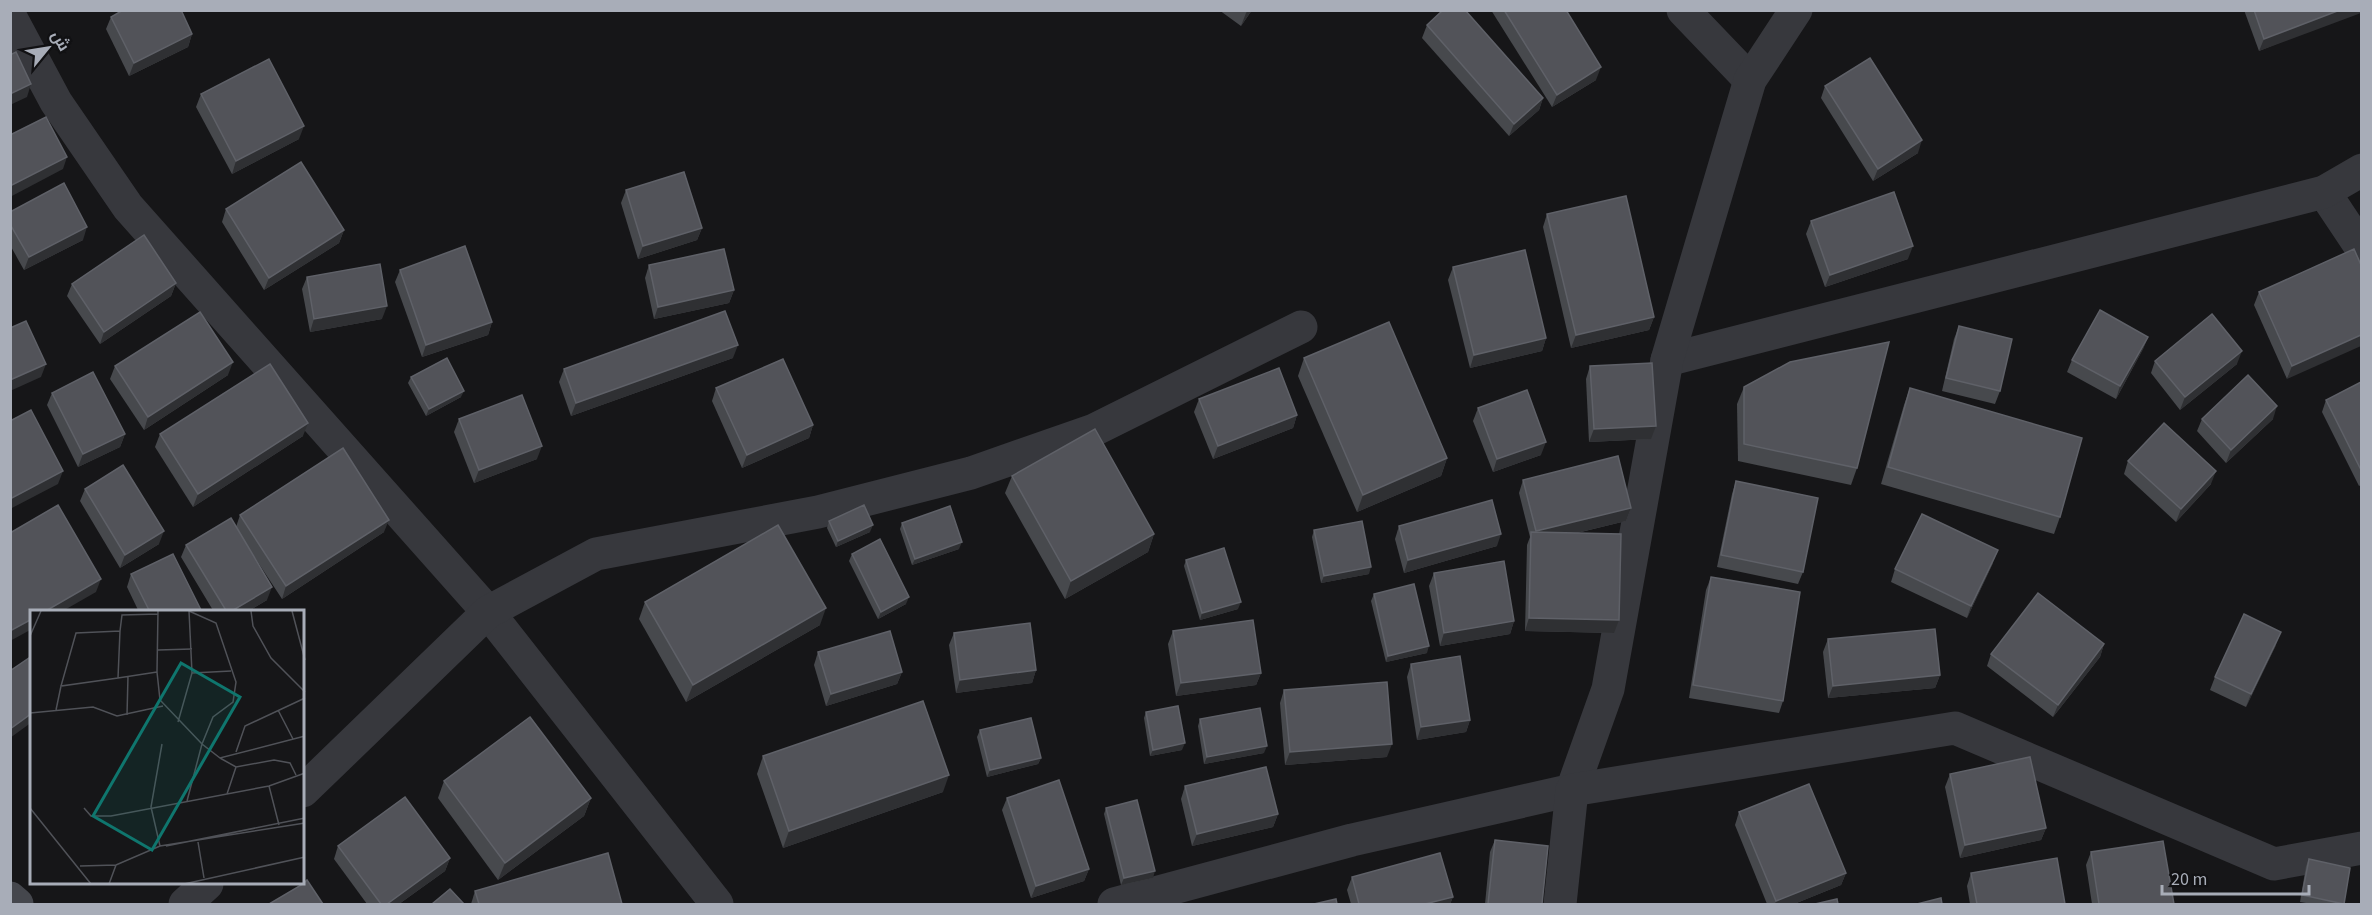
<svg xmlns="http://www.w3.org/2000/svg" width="2372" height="915" font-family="'Source Sans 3',Cairo,sans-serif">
<rect width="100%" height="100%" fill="#161618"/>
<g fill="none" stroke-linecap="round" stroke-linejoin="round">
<!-- street -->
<g stroke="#37383d" stroke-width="33">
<polyline points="1683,10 1750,80"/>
<polyline points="10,16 56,102 128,207 488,612 717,904"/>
<polyline points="2324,192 2362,249"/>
<polyline points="1667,360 2324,192 2362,170"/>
<polyline points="303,791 488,612 596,554 818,512 971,473 1094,430 1301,327"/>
<polyline points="185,904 207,884"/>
<polyline points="1114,904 1352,840 1572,790 1608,689 1667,360 1750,80 1796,10"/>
<polyline points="1560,904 1572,790 1955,728 2274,864 2362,848"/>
</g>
<!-- secondary -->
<polyline stroke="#45474d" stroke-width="33" points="10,898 17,904"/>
</g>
<!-- wall -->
<g fill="#47494d">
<polygon points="1219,10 1252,10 1241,26"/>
<polygon points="1491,10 1566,10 1596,80 1552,107"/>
<polygon points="2244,10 2361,10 2259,51"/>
<polygon points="111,17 192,34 188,47 129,76 106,29"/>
<polygon points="1427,25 1543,98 1539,110 1509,136 1422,38"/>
<polygon points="1825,86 1918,153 1873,181 1821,98"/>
<polygon points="201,94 299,139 232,174 196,107"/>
<polygon points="626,190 702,228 697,240 638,259 621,203"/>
<polygon points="226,209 344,230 339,243 264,290 222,222"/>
<polygon points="10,212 83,240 24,270 10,245"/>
<polygon points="1547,214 1654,317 1649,330 1571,348 1543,227"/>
<polygon points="1811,221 1908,259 1825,287 1806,234"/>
<polygon points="2354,249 2287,379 2254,305 2259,292"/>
<polygon points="649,265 734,290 729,303 654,319 645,278"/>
<polygon points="1453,267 1546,338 1542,351 1470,368 1448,280"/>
<polygon points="400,270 492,322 488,335 422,357 395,282"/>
<polygon points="307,277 382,319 310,332 302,289"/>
<polygon points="176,283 171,296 100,344 67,296 72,284"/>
<polygon points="1959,326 2000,391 1995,404 1942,391 1954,339"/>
<polygon points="2148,337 2143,349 2116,399 2067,372 2072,360"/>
<polygon points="733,358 571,416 559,382 564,369"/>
<polygon points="1304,358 1447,458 1441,476 1357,512 1298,376"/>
<polygon points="2155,361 2237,364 2180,410 2151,373"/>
<polygon points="115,366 228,375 144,430 110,379"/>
<polygon points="1590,366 1651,439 1589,442 1586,379"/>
<polygon points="411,377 461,397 426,416 408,383"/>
<polygon points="2361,382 2361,485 2359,486 2322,412 2326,400"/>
<polygon points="1744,387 1857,468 1851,485 1738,461 1737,404"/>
<polygon points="716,388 813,425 809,438 742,468 712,401"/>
<polygon points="1910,388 2060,517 2054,534 1881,484 1904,405"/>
<polygon points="52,393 125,434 120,447 78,467 47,405"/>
<polygon points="1199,399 1297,415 1293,428 1213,459 1194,412"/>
<polygon points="1478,408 1541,455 1493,472 1473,421"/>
<polygon points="459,419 537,459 474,483 454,432"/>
<polygon points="2202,419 2273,419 2226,463 2197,431"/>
<polygon points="160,434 303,436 193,507 155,447"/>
<polygon points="2128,461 2211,484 2176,522 2124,474"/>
<polygon points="1012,476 1154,534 1148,552 1065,599 1005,493"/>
<polygon points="1523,480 1631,508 1626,521 1577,533 1614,633 1525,631 1527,545 1530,537 1519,493"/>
<polygon points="1736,481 1803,572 1798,584 1717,567 1732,494"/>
<polygon points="85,489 159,544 120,568 80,501"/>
<polygon points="240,515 384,532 282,599 246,544 267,600 247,612 214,612 181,557 186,545 236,527"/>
<polygon points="829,521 870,532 836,547 827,528"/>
<polygon points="902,523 959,549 912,565 900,529"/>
<polygon points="1399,526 1497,546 1404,573 1395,539"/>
<polygon points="1314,530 1369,574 1321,583 1312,537"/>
<polygon points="852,554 906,604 878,619 849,561"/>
<polygon points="1186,560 1238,609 1200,620 1184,566"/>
<polygon points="1993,563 1967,618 1891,582 1895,569"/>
<polygon points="1434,573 1514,621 1510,634 1440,646 1429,586"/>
<polygon points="131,574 202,612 139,612 127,587"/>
<polygon points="1711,577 1783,701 1779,713 1689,698 1706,590"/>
<polygon points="1374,594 1427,653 1386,662 1371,601"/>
<polygon points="645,602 820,625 686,702 639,619"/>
<polygon points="1173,631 1261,673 1256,685 1176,696 1168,644"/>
<polygon points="954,633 1036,670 1032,683 956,693 949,645"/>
<polygon points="1828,639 1940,675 1935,688 1828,698 1823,652"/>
<polygon points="2104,644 2100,657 2053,717 1987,666 1991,654"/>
<polygon points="2276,645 2246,707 2210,690 2215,677"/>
<polygon points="818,652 902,672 897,684 826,706 814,665"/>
<polygon points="1411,664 1470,720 1466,732 1417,740 1407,677"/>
<polygon points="1284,690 1387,757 1285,765 1280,703"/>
<polygon points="1146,712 1182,750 1150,756 1144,718"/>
<polygon points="1200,719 1264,753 1204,764 1198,726"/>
<polygon points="980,730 1041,758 1038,764 987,777 977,737"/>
<polygon points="763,756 943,792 783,848 757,774"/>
<polygon points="1950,774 2046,828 2041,840 1960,858 1945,787"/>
<polygon points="444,781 591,798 584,816 498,880 438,798"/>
<polygon points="1185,786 1278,814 1273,827 1192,846 1181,799"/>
<polygon points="1007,798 1089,869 1084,881 1031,898 1002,810"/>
<polygon points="1106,808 1153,878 1121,885 1104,814"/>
<polygon points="1739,812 1846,873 1841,885 1794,904 1767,904 1735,825"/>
<polygon points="1495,840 1542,904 1485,904 1490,852"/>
<polygon points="338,846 450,858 445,871 399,904 367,904 334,859"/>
<polygon points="2091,852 2174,904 2092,904 2086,865"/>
<polygon points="2309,859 2350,868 2344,904 2312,904 2300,902 2306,866"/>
<polygon points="1971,873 2065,904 1970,904 1967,886"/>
<polygon points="1352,877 1453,897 1450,904 1351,904 1347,890"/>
<polygon points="475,891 622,904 471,904"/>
</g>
<!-- shaded-wall -->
<g fill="#2f3033">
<polygon points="1248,10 1252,10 1241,26 1246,13"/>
<polygon points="2340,10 2361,10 2361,13 2259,51 2264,39"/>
<polygon points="192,34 188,47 129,76 134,63"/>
<polygon points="1601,67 1596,80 1552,107 1557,95"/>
<polygon points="31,84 27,97 10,105 10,94"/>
<polygon points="1543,98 1539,110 1509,136 1514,124"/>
<polygon points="304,126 299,139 232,174 236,161"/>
<polygon points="1922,140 1918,153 1873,181 1878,169"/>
<polygon points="67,157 63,169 10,197 10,186"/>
<polygon points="87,227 83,240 24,270 29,257"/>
<polygon points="702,228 697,240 638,259 643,246"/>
<polygon points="344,230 339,243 264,290 269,278"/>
<polygon points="1913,246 1908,259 1825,287 1830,275"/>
<polygon points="176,283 171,296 100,344 104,332"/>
<polygon points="734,290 729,303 654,319 658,307"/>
<polygon points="387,306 382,319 310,332 314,319"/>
<polygon points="1654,317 1649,330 1571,348 1576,335"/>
<polygon points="492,322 488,335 422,357 426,345"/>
<polygon points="2361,335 2361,346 2287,379 2292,366"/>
<polygon points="2148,337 2143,349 2116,399 2120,386"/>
<polygon points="1546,338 1542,351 1470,368 1474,355"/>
<polygon points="738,345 733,358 571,416 576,403"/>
<polygon points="2242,351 2237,364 2180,410 2185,397"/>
<polygon points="233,362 228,375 144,430 148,417"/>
<polygon points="46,364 41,377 10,391 10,380"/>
<polygon points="464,391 461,397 426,416 429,409"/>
<polygon points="2277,406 2273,419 2226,463 2231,450"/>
<polygon points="1297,415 1293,428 1213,459 1218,446"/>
<polygon points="308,423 303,436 193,507 198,494"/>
<polygon points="813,425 809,438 742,468 747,455"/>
<polygon points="1656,426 1651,439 1589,442 1594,429"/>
<polygon points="125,434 120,447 78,467 83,454"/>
<polygon points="1546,442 1541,455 1493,472 1497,459"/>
<polygon points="542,446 537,459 474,483 479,470"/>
<polygon points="1447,458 1441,476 1357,512 1363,495"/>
<polygon points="63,471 58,484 10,509 10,499"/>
<polygon points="2216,471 2211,484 2176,522 2181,509"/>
<polygon points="1631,508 1626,521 1531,544 1536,531"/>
<polygon points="389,520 384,532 282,599 286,586"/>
<polygon points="873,525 870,532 836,547 838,541"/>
<polygon points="164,531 159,544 120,568 125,555"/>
<polygon points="1154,534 1148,552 1065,599 1071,581"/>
<polygon points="1501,534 1497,546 1404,573 1408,560"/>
<polygon points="962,542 959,549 912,565 915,559"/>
<polygon points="1998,550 1993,563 1967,618 1971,606"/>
<polygon points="1371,567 1369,574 1321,583 1324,576"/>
<polygon points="101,579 96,592 61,612 44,612"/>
<polygon points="272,587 267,600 247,612 230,612"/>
<polygon points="909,597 906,604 878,619 881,612"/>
<polygon points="1241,602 1238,609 1200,620 1202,613"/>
<polygon points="826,608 820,625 686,702 693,685"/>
<polygon points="1529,618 1619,620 1614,633 1525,631"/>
<polygon points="32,619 32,629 10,641 10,631"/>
<polygon points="1514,621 1510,634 1440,646 1444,633"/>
<polygon points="2281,632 2276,645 2246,707 2251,694"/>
<polygon points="2104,644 2100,657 2053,717 2058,705"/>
<polygon points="1429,646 1427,653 1386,662 1388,656"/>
<polygon points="1036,670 1032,683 956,693 960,680"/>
<polygon points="902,672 897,684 826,706 831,694"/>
<polygon points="1261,673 1256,685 1176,696 1181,683"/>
<polygon points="1940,675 1935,688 1828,698 1833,686"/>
<polygon points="32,713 32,722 10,738 10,729"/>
<polygon points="1470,720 1466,732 1417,740 1421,727"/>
<polygon points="1185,743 1182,750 1150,756 1153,750"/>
<polygon points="1392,744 1387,757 1285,765 1290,752"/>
<polygon points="1267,746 1264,753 1204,764 1207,757"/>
<polygon points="1041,758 1038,764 987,777 990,770"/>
<polygon points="949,775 943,792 783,848 789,831"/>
<polygon points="591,798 584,816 498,880 505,863"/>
<polygon points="1278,814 1273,827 1192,846 1197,834"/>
<polygon points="2046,828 2041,840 1960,858 1965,845"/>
<polygon points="450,858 445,871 399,904 387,904"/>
<polygon points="1089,869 1084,881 1031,898 1036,886"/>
<polygon points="1155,871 1153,878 1121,885 1124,878"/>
<polygon points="1846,873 1841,885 1794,904 1775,904 1776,901"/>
<polygon points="1453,897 1450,904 1425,904"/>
</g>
<!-- building -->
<g fill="#525359" stroke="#5f6168" stroke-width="1.5">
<polygon points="123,10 181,10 192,34 134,63 111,17"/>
<polygon points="1443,10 1465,10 1543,98 1514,124 1427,25"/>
<polygon points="1504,10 1566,10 1601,67 1557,95"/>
<polygon points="2254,10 2340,10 2264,39"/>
<polygon points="16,52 31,84 10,94 10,55"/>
<polygon points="1870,58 1922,140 1878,169 1825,86"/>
<polygon points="269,59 304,126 236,161 201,94"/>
<polygon points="46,117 67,157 10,186 10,135"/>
<polygon points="301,162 344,230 269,278 226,209"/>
<polygon points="684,172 702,228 643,246 626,190"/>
<polygon points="64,183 87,227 29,257 10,224 10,212"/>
<polygon points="1894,192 1913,246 1830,275 1811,221"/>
<polygon points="1626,196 1654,317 1576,335 1547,214"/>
<polygon points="144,235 176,283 104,332 72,284"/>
<polygon points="465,246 492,322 426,345 400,270"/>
<polygon points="724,249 734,290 658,307 649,265"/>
<polygon points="2354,249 2361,265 2361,335 2292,366 2259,292"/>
<polygon points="1525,250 1546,338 1474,355 1453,267"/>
<polygon points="380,264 387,306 314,319 307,277"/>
<polygon points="2100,310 2148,337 2120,386 2072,360"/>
<polygon points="725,311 738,345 576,403 564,369"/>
<polygon points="200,312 233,362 148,417 115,366"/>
<polygon points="2212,314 2242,351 2185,397 2155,361"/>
<polygon points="26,321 46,364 10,380 10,328"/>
<polygon points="1389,322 1447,458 1363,495 1304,358"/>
<polygon points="1959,326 2012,339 2000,391 1946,378"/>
<polygon points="1889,342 1857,468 1744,444 1744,387 1790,362"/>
<polygon points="447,358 464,391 429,409 411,377"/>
<polygon points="783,359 813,425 747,455 716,388"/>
<polygon points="1652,363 1656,426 1594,429 1590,366"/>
<polygon points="270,364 308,423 198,494 160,434"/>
<polygon points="1279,368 1297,415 1218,446 1199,399"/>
<polygon points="93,372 125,434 83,454 52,393"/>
<polygon points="2248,375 2277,406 2231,450 2202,419"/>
<polygon points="2361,382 2361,470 2326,400"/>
<polygon points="1910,388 2082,438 2060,517 1888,467"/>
<polygon points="1527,390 1546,442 1497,459 1478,408"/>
<polygon points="522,395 542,446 479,470 459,419"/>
<polygon points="31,410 63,471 10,499 10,421"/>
<polygon points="2164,423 2216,471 2181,509 2128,461"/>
<polygon points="1095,429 1154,534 1071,581 1012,476"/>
<polygon points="343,448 389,520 286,586 240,515"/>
<polygon points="1618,456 1631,508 1536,531 1523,480"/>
<polygon points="123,465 164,531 125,555 85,489"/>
<polygon points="1736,481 1818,498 1803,572 1721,555"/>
<polygon points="1492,500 1501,534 1408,560 1399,526"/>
<polygon points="58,505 101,579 44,612 32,612 32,619 10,631 10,533"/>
<polygon points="864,505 873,525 838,541 829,521"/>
<polygon points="950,506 962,542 915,559 902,523"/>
<polygon points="1922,514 1998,550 1971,606 1895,569"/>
<polygon points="231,518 272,587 230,612 227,612 186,545"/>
<polygon points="1362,521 1371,567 1324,576 1314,530"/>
<polygon points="778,525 826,608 693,685 645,602"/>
<polygon points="1531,532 1621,534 1619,620 1529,618"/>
<polygon points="880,539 909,597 881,612 852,554"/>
<polygon points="1224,548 1241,602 1202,613 1186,560"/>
<polygon points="173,554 202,612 150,612 131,574"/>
<polygon points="1504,561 1514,621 1444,633 1434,573"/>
<polygon points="1711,577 1800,592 1783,701 1693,685"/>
<polygon points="1414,584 1429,646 1388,656 1374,594"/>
<polygon points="2038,593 2104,644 2058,705 1991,654"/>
<polygon points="2244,614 2281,632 2251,694 2215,677"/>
<polygon points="1253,620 1261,673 1181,683 1173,631"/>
<polygon points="1030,623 1036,670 960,680 954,633"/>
<polygon points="1935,629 1940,675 1833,686 1828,639"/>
<polygon points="890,631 902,672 831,694 818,652"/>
<polygon points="32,656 32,713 10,729 10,671"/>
<polygon points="1460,656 1470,720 1421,727 1411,664"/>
<polygon points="1387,682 1392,744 1290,752 1284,690"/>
<polygon points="923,701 949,775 789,831 763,756"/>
<polygon points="1178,706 1185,743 1153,750 1146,712"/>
<polygon points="1260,708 1267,746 1207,757 1200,719"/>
<polygon points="530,717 591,798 505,863 444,781"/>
<polygon points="1031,718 1041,758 990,770 980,730"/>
<polygon points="2030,757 2046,828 1965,845 1950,774"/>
<polygon points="1266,767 1278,814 1197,834 1185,786"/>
<polygon points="1059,780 1089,869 1036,886 1007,798"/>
<polygon points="1809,784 1846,873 1776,901 1739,812"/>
<polygon points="405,797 450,858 387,904 381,904 338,846"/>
<polygon points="1137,800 1155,871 1124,878 1106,808"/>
<polygon points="1495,840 1548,846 1542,904 1488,904"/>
<polygon points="2163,841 2174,904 2099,904 2091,852"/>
<polygon points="608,853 622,904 479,904 475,891"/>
<polygon points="1440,853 1453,897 1425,904 1359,904 1352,877"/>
<polygon points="2057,858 2065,904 1977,904 1971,873"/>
<polygon points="2309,859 2350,868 2344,904 2302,895"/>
<polygon points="307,880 323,904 269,904 303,884"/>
<polygon points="450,889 464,904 432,904"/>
<polygon points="1941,898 1942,904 1917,904"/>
<polygon points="1336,899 1337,904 1314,904"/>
<polygon points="1837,899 1838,904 1815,904"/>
</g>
<!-- overview -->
<g transform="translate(30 610)">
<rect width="274" height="274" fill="#161618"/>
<path fill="none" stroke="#505258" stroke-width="1.5" d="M 128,1 L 127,62 L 130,90 L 172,134 L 157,191M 159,1 L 186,13 L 206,72 L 203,92 L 183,107 L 172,134 L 190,148 L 275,126M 221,1 L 223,16 L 241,48 L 275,82M 262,1 L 275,50M 90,21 L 92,5 L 128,4M 0,26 L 11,1M 128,40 L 162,39M 162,63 L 201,61M 88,68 L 90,21 L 46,23 L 31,76 L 88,68 L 127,62M 26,100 L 31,76M 248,100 L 263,129M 0,103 L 63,97 L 87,106 L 133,96M 97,105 L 98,66M 148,112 L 162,63 L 159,1M 206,142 L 215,116 L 275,88M 190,148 L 206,157 L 244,150 L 260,153 L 266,165M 239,176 L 249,215M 197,184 L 206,157M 0,198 L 61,274M 54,198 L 61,206 L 81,206 L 239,176 L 275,163M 168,232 L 174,268M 130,236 L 121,197 L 132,134M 136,236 L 275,208M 50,256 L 86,255 L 130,236 L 275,213M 79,274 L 86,255M 154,274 L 275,247"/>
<path fill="#0f766e" fill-opacity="0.15" stroke="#0f766e" stroke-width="3" d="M 151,53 L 210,87 L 122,240 L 63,206 Z"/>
<rect width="274" height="274" fill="none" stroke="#a8adb8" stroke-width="3"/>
</g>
<!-- border -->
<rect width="2372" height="915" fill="none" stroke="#a8adb8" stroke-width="24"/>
<!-- north arrow -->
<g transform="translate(48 48) rotate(60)" stroke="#111113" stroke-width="4.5" paint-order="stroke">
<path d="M0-4.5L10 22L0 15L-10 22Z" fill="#a8adb8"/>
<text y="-9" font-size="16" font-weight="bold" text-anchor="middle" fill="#a8adb8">ش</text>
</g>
<!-- scale -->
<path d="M2162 885v9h147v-9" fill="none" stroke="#a8adb8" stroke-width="3"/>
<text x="2171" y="885" font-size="18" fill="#a8adb8" stroke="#111113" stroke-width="4.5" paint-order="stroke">20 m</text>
</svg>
